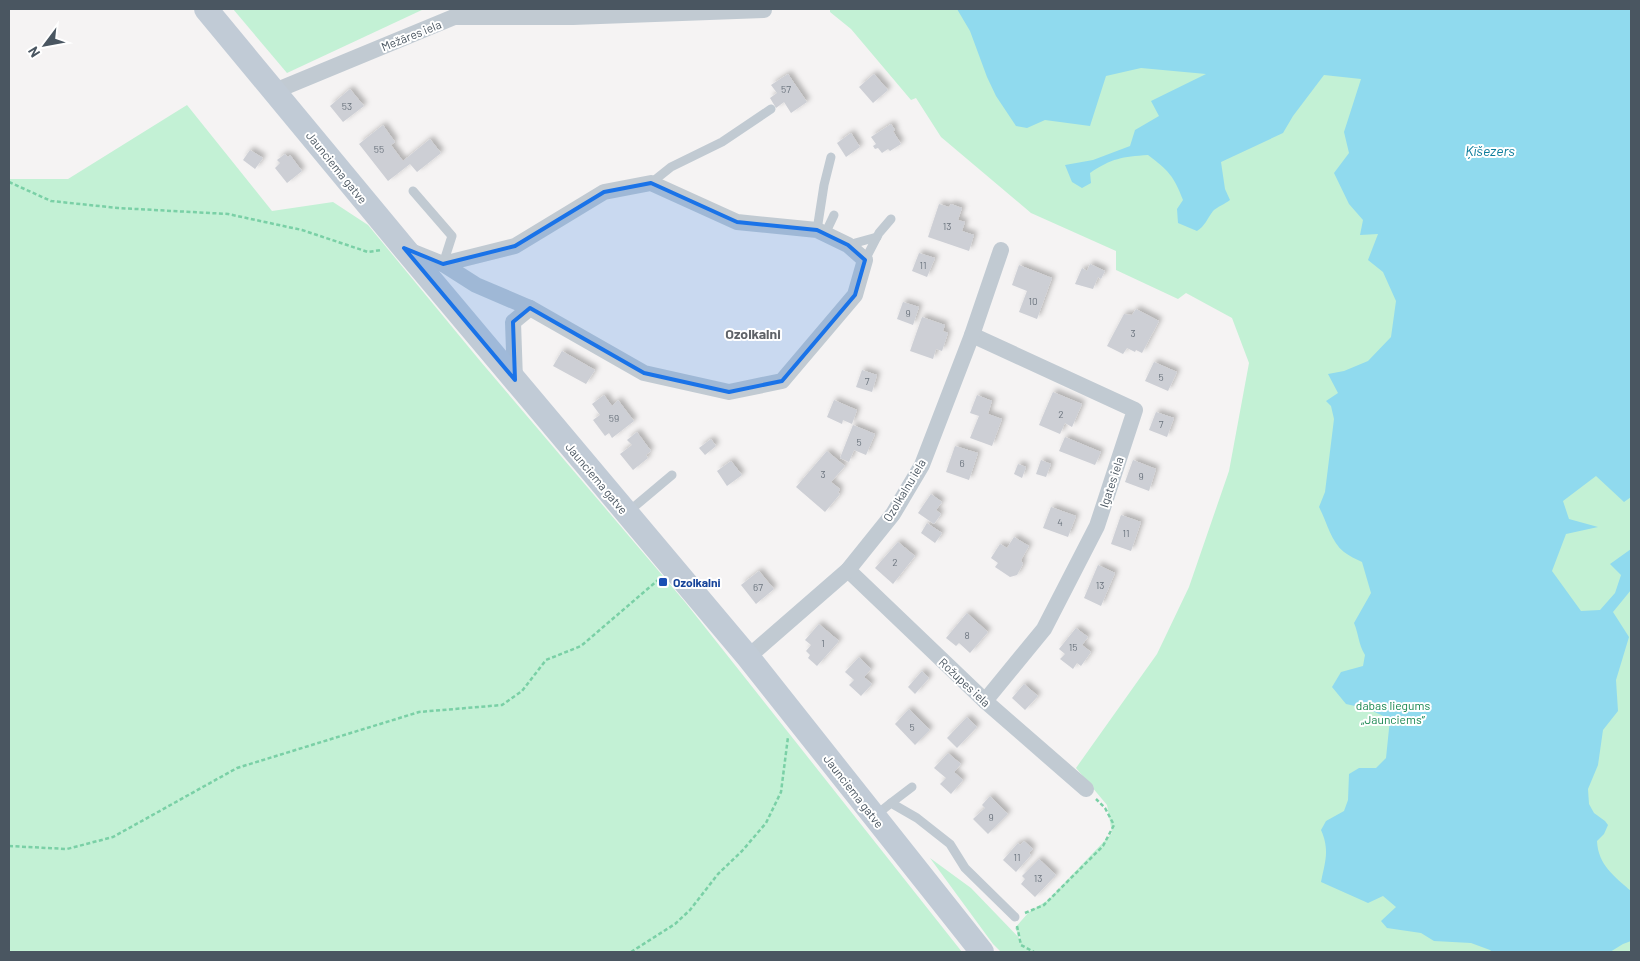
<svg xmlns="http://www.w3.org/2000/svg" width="1640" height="961" font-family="Barlow,sans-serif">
<defs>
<filter id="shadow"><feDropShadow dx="3.5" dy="-3.5" stdDeviation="2.5" flood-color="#0004"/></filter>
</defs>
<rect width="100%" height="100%" fill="#f5f3f3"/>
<!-- green -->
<g fill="#c3f1d5">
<polygon points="233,9 424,9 287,73"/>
<polygon points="830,9 1631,9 1631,952 1001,952 993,944 930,858 971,888 1022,941 1015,928 1029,912 1048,900 1112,833 1107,805 1076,768 1157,654 1189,587 1229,471 1249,363 1232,318 1186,293 1178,299 1116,270 1116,251 1031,213 941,137 916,98 911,100 851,29 830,12"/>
<polygon points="187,105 272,211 333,202 368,225 481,362 685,602 962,952 9,952 9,179 68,179"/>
</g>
<!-- water -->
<path fill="#90daee" d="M 957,9 L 1631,9 L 1631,497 L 1624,502 L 1596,476 L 1563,501 L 1569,519 L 1598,527 L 1566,534 L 1552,571 L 1581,611 L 1600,610 L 1615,593 L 1621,575 L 1610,564 L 1631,549 L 1631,590 L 1613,612 L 1629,637 L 1616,680 L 1618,711 L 1603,730 L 1598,765 L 1588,789 L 1589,804 L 1594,813 L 1605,821 L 1608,825 L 1604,834 L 1597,841 C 1598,865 1615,877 1631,891 L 1631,941 L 1623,944 L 1610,952 L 1492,952 L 1490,950 L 1471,943 L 1434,941 L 1421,933 L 1387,928 L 1381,921 L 1396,907 L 1383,896 L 1368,903 L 1321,882 C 1325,862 1330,850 1321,830 L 1326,821 L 1344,811 L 1348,800 L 1349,774 L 1359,768 L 1376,768 L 1386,758 L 1390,719 L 1368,709 L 1346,704 L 1332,687 L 1341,672 L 1363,666 L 1365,655 C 1358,643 1359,635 1354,623 L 1371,593 L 1362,562 C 1356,559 1349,556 1344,552 C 1331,542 1327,522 1319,507 L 1325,492 L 1334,419 L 1331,406 L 1326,401 L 1338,393 L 1328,374 L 1344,371 L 1368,361 L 1391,337 L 1396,301 L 1383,272 L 1368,260 L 1378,234 L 1360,235 L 1363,220 L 1349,204 L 1334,173 L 1349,153 L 1344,132 L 1361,79 L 1324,75 L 1293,116 L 1283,133 L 1221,162 L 1225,189 L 1230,200 C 1225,204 1217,207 1213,211 C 1207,219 1205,226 1197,231 L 1178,223 L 1177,209 L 1183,200 C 1174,176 1168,170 1148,155 C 1122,157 1112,158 1090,173 L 1091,183 L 1082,188 L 1072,182 L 1065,165 L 1093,160 L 1130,146 L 1135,130 L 1159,116 L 1151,101 L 1206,74 L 1141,68 L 1106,76 L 1090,126 L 1045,120 L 1027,128 L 1016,126 L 996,96 L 987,77 L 970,31 Z"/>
<!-- building -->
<g fill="#cdcfd5" filter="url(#shadow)">
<polygon points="788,74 807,102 791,113 784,102 776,108 770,98 777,93 771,85"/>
<polygon points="874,74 888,90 873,103 859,87"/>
<polygon points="350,89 364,106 343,122 330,106"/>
<polygon points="891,124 895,130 893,131 901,144 890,151 888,149 882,153 878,148 875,149 873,146 876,144 871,137"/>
<polygon points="383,125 395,142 391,145 403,161 430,139 441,153 417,172 410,164 388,181 359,144"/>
<polygon points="851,133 860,147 846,157 837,143"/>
<polygon points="250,150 263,158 255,169 243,160"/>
<polygon points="285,154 288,157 290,155 302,171 287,183 275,168 280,163 277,160"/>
<polygon points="939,204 949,207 951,204 962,208 958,220 965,222 962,231 974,235 969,251 928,237"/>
<polygon points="919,253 935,258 927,277 912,271"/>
<polygon points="1090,264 1105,271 1101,279 1098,277 1093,289 1075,284 1082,268 1087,271"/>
<polygon points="1019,265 1052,278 1037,319 1019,312 1027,291 1012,285"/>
<polygon points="903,302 919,307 913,325 897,319"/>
<polygon points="1136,309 1159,321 1142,353 1136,350 1135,352 1127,348 1123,354 1107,346 1124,314 1132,315"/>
<polygon points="922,317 945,325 943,331 948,333 942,351 936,349 933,359 910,351"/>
<polygon points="562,351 595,370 586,384 553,366"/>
<polygon points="1154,362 1177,372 1168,391 1145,381"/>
<polygon points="862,370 877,375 872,392 856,387"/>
<polygon points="1053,392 1082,404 1072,427 1065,423 1060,434 1039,425"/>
<polygon points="604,395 612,406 618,400 634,421 612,438 609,433 605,436 593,420 600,415 592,404"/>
<polygon points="977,395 992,401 988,414 1002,419 992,446 970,438 979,416 970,413"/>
<polygon points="834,400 857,410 852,424 843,420 842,424 827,417"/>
<polygon points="1156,412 1174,418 1167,437 1149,430"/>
<polygon points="853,425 875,434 866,455 854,450 849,462 840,458"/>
<polygon points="637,432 651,451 646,455 648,458 633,470 620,454 632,445 627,440"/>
<polygon points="1065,437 1101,452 1095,465 1059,451"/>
<polygon points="711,439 716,446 705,455 699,448"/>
<polygon points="955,446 978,453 969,480 946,472"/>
<polygon points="827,451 845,466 831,482 840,489 838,493 840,494 825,512 796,487"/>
<polygon points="1041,460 1051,464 1046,477 1036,474"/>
<polygon points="1133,460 1156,469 1149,491 1125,482"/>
<polygon points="731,461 742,475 727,486 717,471"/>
<polygon points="1018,464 1026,467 1022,478 1014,474"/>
<polygon points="931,494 942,502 936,510 941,514 934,524 918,513"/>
<polygon points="1051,507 1076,516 1068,537 1043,528"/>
<polygon points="1121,515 1141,522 1131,551 1111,544"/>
<polygon points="927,523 942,533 935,543 921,533"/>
<polygon points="1014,537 1029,546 1021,560 1023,564 1017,575 1010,577 995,567 998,563 991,558 1000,544 1007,548"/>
<polygon points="898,542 915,556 893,584 875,568"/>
<polygon points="1098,565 1115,573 1101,606 1084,598"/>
<polygon points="759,571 774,589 756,604 741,585"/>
<polygon points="967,613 988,632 970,653 959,643 956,646 946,638"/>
<polygon points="819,624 839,641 817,666 808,658 810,655 806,651 811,645 805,640"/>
<polygon points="1076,628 1088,637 1082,645 1091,652 1081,666 1077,663 1073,669 1060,659 1065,654 1059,649"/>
<polygon points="859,657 871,669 864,677 872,684 861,696 849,685 854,680 845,672"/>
<polygon points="922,671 929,678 915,694 908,687"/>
<polygon points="1024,684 1038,696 1025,710 1012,698"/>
<polygon points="909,709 930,730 915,745 895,724"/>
<polygon points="967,717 977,727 957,748 947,738"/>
<polygon points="948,753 961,764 954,772 963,780 951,794 940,784 946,778 934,768"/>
<polygon points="990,796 1008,814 988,834 973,819 985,808 982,805"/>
<polygon points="1024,841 1033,849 1029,853 1031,855 1016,872 1003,860 1018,843 1020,845"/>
<polygon points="1039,859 1056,875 1035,897 1021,884 1025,879 1022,876"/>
</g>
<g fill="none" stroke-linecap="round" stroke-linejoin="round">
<!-- path -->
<g stroke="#7ad0a6" stroke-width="2.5" stroke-dasharray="4 2.5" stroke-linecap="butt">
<polyline points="9,182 51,201 118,208 228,214 302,230 368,252 382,250"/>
<polyline points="9,846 67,849 113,837 237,768 419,712 502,705 522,691 546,660 581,646 658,580"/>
<polyline points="1025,913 1044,905 1103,846 1114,825 1105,808 1096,799"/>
<polyline points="1017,926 1021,945 1034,952"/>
<polyline points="631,952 675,924 690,910 718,874 742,851 766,823 781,792 788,737"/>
</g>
<!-- lane -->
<g stroke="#c1cad2" stroke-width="9">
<polyline points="651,183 671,167 722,142 771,109"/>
<polyline points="413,191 452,236 443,264"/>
<polyline points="817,230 824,185 831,157"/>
<polyline points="825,234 834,215"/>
<polyline points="848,245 877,237"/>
<polyline points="865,260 879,233 891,219"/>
<polyline points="628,512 672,475"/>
<polyline points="891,803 912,787"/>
<polyline points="876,815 891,803 917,818 950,844 965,868 1015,917"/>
</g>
<!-- street -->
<g stroke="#c1cad2" stroke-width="16">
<polyline points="275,91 454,17 573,17 764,10"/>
<polyline points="408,250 443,264 515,246 604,192 651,183 737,222 817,230 848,245 865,260 855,295 782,381 729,392 644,373 530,308 513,322 515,380"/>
<polyline points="443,264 476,285 530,308"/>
<polyline points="972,335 1135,410 1097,526 1044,629 985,701"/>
<polyline points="848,570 985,701 1086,789"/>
<polyline points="748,657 848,570 893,514 922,465 972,335 1001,250"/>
</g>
<!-- secondary -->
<polyline stroke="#c1cbd6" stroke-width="24" points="206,9 404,248 748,657 982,952"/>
</g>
<!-- marked area -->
<path fill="#1a73e8" fill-opacity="0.2" stroke="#1a73e8" stroke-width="4" stroke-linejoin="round" d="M 651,183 L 737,222 L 817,230 L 848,245 L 865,260 L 855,295 L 782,381 L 729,392 L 644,373 L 530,308 L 513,322 L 515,380 L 404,248 L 443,264 L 515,246 L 604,192 Z"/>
<!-- markers -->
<rect fill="#1a4fb4" stroke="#fff" stroke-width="2" x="658" y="577" width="10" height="10" rx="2.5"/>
<g text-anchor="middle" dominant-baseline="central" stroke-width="4" stroke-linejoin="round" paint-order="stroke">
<!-- number labels -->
<g font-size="10" fill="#6b747e">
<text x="786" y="89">57</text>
<text x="347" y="106">53</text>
<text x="379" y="149">55</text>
<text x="947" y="226">13</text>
<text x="923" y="265">11</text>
<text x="1033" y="301">10</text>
<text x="908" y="313">9</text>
<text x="1133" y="333">3</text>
<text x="1161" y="377">5</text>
<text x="867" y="381">7</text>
<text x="1061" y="414">2</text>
<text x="614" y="418">59</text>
<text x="1161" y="424">7</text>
<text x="859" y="442">5</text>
<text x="962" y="463">6</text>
<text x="823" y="474">3</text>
<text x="1141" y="476">9</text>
<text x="1060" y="522">4</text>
<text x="1126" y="533">11</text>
<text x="895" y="562">2</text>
<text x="1100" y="585">13</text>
<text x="758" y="587">67</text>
<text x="967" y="635">8</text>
<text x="823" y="643">1</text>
<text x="1073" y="647">15</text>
<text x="912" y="727">5</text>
<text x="991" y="817">9</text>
<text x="1017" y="857">11</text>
<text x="1038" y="878">13</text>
</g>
<!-- street labels -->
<g font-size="12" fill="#4a5661" stroke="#fff">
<text transform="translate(411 35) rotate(-22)">Mežāres iela</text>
<text transform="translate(337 167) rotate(51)">Jaunciema gatve</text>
<text transform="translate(597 478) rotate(50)">Jaunciema gatve</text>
<text transform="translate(1111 482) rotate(-72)">Igates iela</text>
<text transform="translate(904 490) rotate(-59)">Ozolkalnu iela</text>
<text transform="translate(965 682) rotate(43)">Rožupes iela</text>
<text transform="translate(854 791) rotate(52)">Jaunciema gatve</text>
</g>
<!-- transit labels -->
<g font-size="12" font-weight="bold" fill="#164399" stroke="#fff" text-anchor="start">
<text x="673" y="582">Ozolkalni</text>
</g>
<!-- park labels -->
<g font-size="12" fill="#17864f" stroke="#fff">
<text x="1393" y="705">dabas liegums<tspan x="1393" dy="14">„Jaunciems”</tspan></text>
</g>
<!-- water labels -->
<g font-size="14" font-style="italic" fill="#0c7c9b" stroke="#fff">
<text x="1490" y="150">Ķīšezers</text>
</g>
<!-- neighbourhood labels -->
<g font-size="14" font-weight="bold" fill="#5f6368" stroke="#fff">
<text x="753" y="333">Ozolkalni</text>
</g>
</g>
<!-- border -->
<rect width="1640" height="961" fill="none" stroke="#4a5661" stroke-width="20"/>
<!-- north arrow -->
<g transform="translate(45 45) rotate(238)" stroke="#ffffff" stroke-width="4" paint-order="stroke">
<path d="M0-4L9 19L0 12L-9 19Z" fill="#4a5661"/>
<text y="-8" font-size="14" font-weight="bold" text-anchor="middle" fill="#4a5661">N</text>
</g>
</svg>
